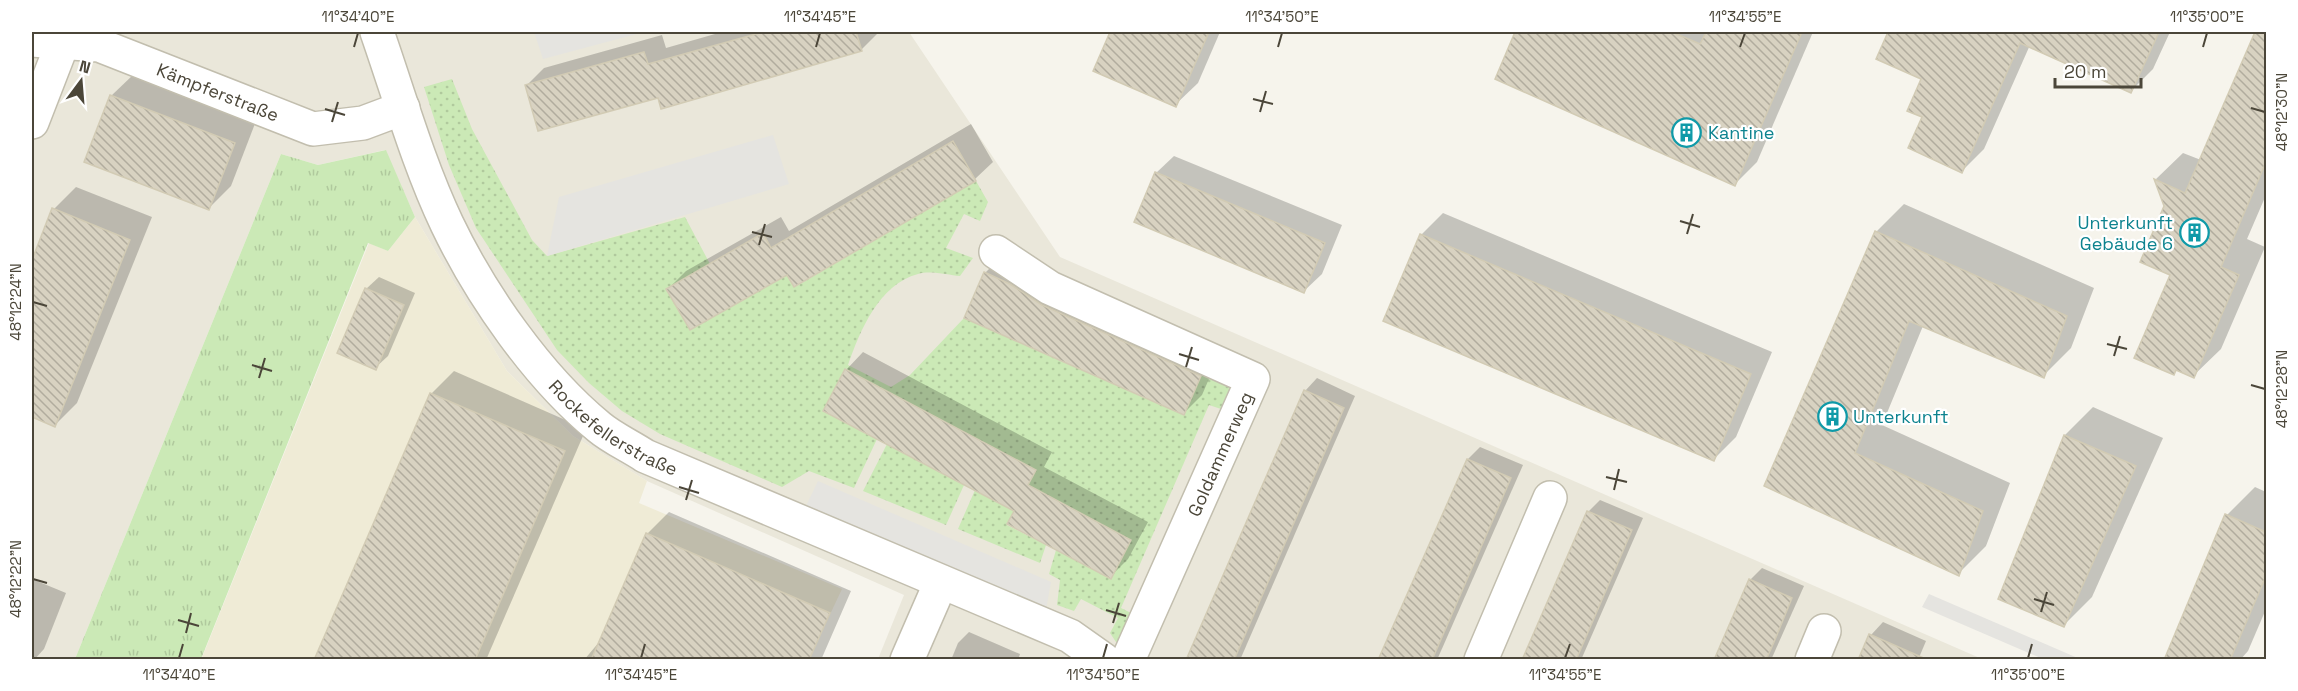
<svg xmlns="http://www.w3.org/2000/svg" width="2298" height="691" font-family="'Space Grotesk',sans-serif">
<defs>
<pattern id="grass-dots" width="8" height="8" patternUnits="userSpaceOnUse" patternTransform="scale(1.5)"><rect width="8" height="8" fill="#cbe9b6"/><path d="M2 2h.1M6 6h.1" fill="none" stroke="#b0c99d" stroke-width="1.8" stroke-linecap="round"/></pattern>
<pattern id="park-tufts" width="24" height="20" patternUnits="userSpaceOnUse" patternTransform="scale(1.5)"><rect width="24" height="20" fill="#cbe9b6"/><path d="M3 7l-1-3M5 7V3M7 7l1-3M15 17l-1-3M17 17v-4M19 17l1-3" fill="none" stroke="#b0c99d"/></pattern>
<pattern id="building-back-hatch" width="6" height="6" patternUnits="userSpaceOnUse" patternTransform="scale(1.5)"><rect width="6" height="6" fill="#d8d2c1"/><path d="M-1 5l2 2M0 0l6 6M5-1l2 2" fill="none" stroke="#b1ac9e"/></pattern>
</defs>
<rect width="100%" height="100%" fill="#f6f4ec"/>
<!-- residential -->
<polygon fill="#eae7da" points="32,32 909,32 1060,257 1982,659 878,659 904,595 647,481 573,436 507,371 415,217 385,150 318,165 281,154 75,659 32,659"/>
<!-- education -->
<polygon fill="#efebd6" points="415,217 507,371 573,436 647,481 639,503 842,589 809,659 201,660 369,243 388,251"/>
<!-- grass -->
<g fill="url(#grass-dots)">
<path d="M 452,79 L 472,129 L 532,240 L 547,256 L 685,217 L 710,264 L 690,330 L 787,275 L 795,287 L 976,181 L 988,202 L 980,221 L 964,214 L 946,248 L 973,258 L 960,276 C 948,275 930,270 918,274 C 879,284 860,331 848,365 L 891,387 L 910,375 L 964,318 L 1184,415 L 1204,369 L 1223,379 L 1230,388 L 1230,412 L 1209,405 L 1121,608 L 1137,616 L 1126,639 L 1116,642 L 1110,633 L 1118,618 L 1081,599 L 1074,611 L 1057,605 L 1060,580 L 1049,574 L 1056,550 L 1111,578 L 1131,540 L 1028,485 L 845,370 L 823,411 L 877,439 L 854,488 L 809,471 L 782,487 L 660,434 L 622,411 L 589,383 L 557,350 L 476,228 L 449,165 L 424,87 Z"/>
<polygon points="887,444 964,485 946,525 863,491"/>
<polygon points="975,490 1014,511 1007,525 1046,545 1040,563 958,529"/>
</g>
<!-- park -->
<polygon fill="url(#park-tufts)" points="386,150 415,217 388,251 368,243 201,659 75,659 281,154 318,165"/>
<!-- parking -->
<g fill="#e5e4e0">
<polygon points="534,32 644,32 543,59"/>
<polygon points="773,135 789,184 547,256 559,197"/>
<polygon points="818,481 1051,582 1046,610 805,508"/>
<polygon points="1929,594 2080,659 2043,659 1922,607"/>
</g>
<!-- shadow -->
<g fill="#0003">
<polygon points="722,32 879,32 861,50 659,96 527,85 544,68 662,35 666,48"/>
<polygon points="1112,32 1220,32 1198,83 1175,105 1095,70"/>
<polygon points="1517,32 1813,32 1757,162 1735,184 1497,78"/>
<polygon points="1890,32 2170,32 2153,69 2131,91 2030,45 1984,149 1962,171 1924,117 1923,78 1878,58"/>
<polygon points="2261,32 2266,32 2266,195 2247,239 2265,247 2221,349 2193,376 2177,369 2173,373 2172,274 2166,206 2156,179 2183,153 2201,160 2254,38"/>
<polygon points="134,74 256,121 231,186 209,208 111,96"/>
<polygon points="971,124 993,162 975,179 795,285 788,273 668,289 686,271 781,217 789,231"/>
<polygon points="1174,156 1342,225 1322,274 1304,291 1156,173"/>
<polygon points="76,187 152,217 77,403 55,425 32,416 32,264 54,209"/>
<polygon points="1904,204 2094,288 2071,348 2043,376 1923,326 1882,425 2010,483 1986,546 1958,574 1766,485 1876,232"/>
<polygon points="1443,213 1772,352 1736,437 1714,459 1421,235"/>
<polygon points="1003,255 1218,358 1202,395 1184,413 985,273"/>
<polygon points="379,277 415,293 388,356 375,368 366,289"/>
<polygon points="863,352 1052,452 1044,467 1148,522 1128,559 1110,577 1016,510 846,370"/>
<polygon points="454,371 586,429 486,660 316,660 432,393"/>
<polygon points="1317,378 1355,396 1240,660 1195,660 1305,391"/>
<polygon points="2093,407 2163,438 2092,597 2064,625 2000,598 2065,435"/>
<polygon points="1480,447 1523,465 1437,660 1380,660 1468,459"/>
<polygon points="2255,487 2266,492 2266,609 2248,651 2240,660 2174,660 2167,657 2227,515"/>
<polygon points="1600,500 1643,518 1581,660 1524,660 1588,512"/>
<polygon points="669,512 851,591 821,660 584,660 600,641 647,534"/>
<polygon points="1762,568 1804,586 1771,660 1715,660 1750,580"/>
<polygon points="32,579 66,593 44,649 34,660 32,660"/>
<polygon points="1883,622 1926,641 1918,660 1860,660 1871,635"/>
<polygon points="969,632 1020,654 1018,660 951,660 958,643"/>
</g>
<!-- building -->
<g fill="url(#building-back-hatch)" stroke="#d2cbb4" stroke-width="1.5">
<polygon points="763,32 856,32 862,51 661,109 658,98 538,131 525,85 644,52 648,64"/>
<polygon points="1110,32 1209,32 1176,107 1093,71"/>
<polygon points="1515,32 1672,32 1700,44 1706,32 1802,32 1735,186 1495,79"/>
<polygon points="1888,32 2159,32 2131,93 2020,43 1962,173 1908,148 1922,117 1907,111 1921,79 1876,59"/>
<polygon points="2255,32 2266,32 2266,162 2221,267 2239,275 2194,378 2176,370 2174,375 2134,358 2170,275 2140,262 2164,206 2154,179 2185,193"/>
<polygon points="110,95 235,143 209,210 84,162"/>
<polygon points="953,141 976,181 794,287 787,275 690,330 666,289 763,233 771,248"/>
<polygon points="1155,172 1325,243 1304,293 1134,222"/>
<polygon points="52,208 130,240 55,427 32,417 32,260"/>
<polygon points="1875,231 2067,316 2044,378 1909,321 1855,453 1983,511 1959,576 1764,486"/>
<polygon points="1420,234 1751,374 1714,461 1383,321"/>
<polygon points="984,272 1010,284 1042,305 1201,376 1184,415 964,318"/>
<polygon points="365,288 404,305 376,370 337,353"/>
<polygon points="845,369 1036,470 1028,485 1131,540 1111,579 1007,524 1014,511 823,411"/>
<polygon points="1304,390 1344,408 1234,660 1186,660"/>
<polygon points="430,393 565,451 475,660 314,660"/>
<polygon points="2064,435 2136,466 2064,627 1998,599"/>
<polygon points="1467,459 1511,478 1432,660 1378,660"/>
<polygon points="1587,511 1632,530 1576,660 1522,660"/>
<polygon points="2225,514 2266,532 2266,576 2230,660 2164,660"/>
<polygon points="646,533 830,613 809,660 591,660"/>
<polygon points="1749,579 1792,598 1774,642 1766,660 1714,660"/>
<polygon points="1869,634 1928,660 1858,660"/>
</g>
<g fill="none" stroke-linecap="round" stroke-linejoin="round">
<defs>
<g id="minor">
<path id="s1" d="M 377,32 C 399,95 418,163 447,224 C 481,295 538,377 599,427 C 612,438 630,446 645,456 L 1070,636 L 1104,660"/>
<path id="s2" d="M 32,40 L 99,45 L 313,129 L 363,123 L 403,108"/>
<polyline points="32,122 63,42"/>
<polyline points="996,252 1050,288 1253,379 1128,660"/>
<polyline points="907,660 941,582"/>
<polyline points="1481,660 1550,498"/>
<polyline points="1812,660 1824,631"/>
</g>
</defs>
<!-- minor casing -->
<use href="#minor" stroke="#c2beae" stroke-width="36"/>
<!-- minor -->
<use href="#minor" stroke="#fff" stroke-width="33"/>
</g>
<!-- ticks -->
<path fill="none" stroke="#4b4639" stroke-width="2" d="M 354,47 L 358,33M 816,47 L 820,33M 1278,47 L 1282,33M 1740,47 L 1745,33M 2203,47 L 2207,33M 1253,99 L 1273,104M 2251,108 L 2265,112M 325,109 L 345,115M 1260,112 L 1266,91M 332,122 L 338,102M 1680,221 L 1700,227M 752,232 L 772,237M 1687,234 L 1693,214M 759,245 L 765,224M 33,302 L 47,306M 2107,344 L 2127,349M 1179,354 L 1199,360M 2114,356 L 2120,336M 252,365 L 272,371M 1186,367 L 1192,347M 259,378 L 265,358M 2251,385 L 2265,389M 1606,477 L 1627,482M 679,487 L 699,493M 1614,490 L 1619,469M 686,500 L 692,480M 33,579 L 47,583M 2034,599 L 2054,605M 1106,610 L 1126,616M 2041,612 L 2047,592M 178,620 L 199,626M 1113,623 L 1119,603M 186,633 L 191,613M 179,658 L 183,644M 641,658 L 645,644M 1103,658 L 1107,644M 1565,658 L 1570,644M 2028,658 L 2032,644"/>
<!-- icons -->
<defs>
<symbol id="building-ring" viewBox="-11 -11 22 22"><circle r="9.5" fill="#fff" stroke="#0f9aa8" stroke-width="1.5"/><path d="M-4-6H4V6H1V3H-1V6H-4ZM-2.5-4.3h1.7v1.8h-1.7ZM.8-4.3h1.7v1.8H.8ZM-2.5-1h1.7V.8h-1.7ZM.8-1h1.7V.8H.8Z" fill="#0f9aa8"/></symbol>
</defs>
<g fill-rule="evenodd">
<use href="#building-ring" x="1670" y="116" width="33" height="33"/>
<use href="#building-ring" x="2178" y="216" width="33" height="33"/>
<use href="#building-ring" x="1816" y="400" width="33" height="33"/>
</g>
<g text-anchor="middle" dominant-baseline="central" stroke-width="4.5" stroke-linejoin="round" paint-order="stroke">
<!-- street labels -->
<g font-size="18" fill="#4b4639" stroke="#fff">
<text stroke="none"><textPath href="#s2" startOffset="195">Kämpferstraße</textPath></text>
<text stroke="none"><textPath href="#s1" startOffset="472">Rockefellerstraße</textPath></text>
<text transform="translate(1220 454) rotate(-66)">Goldammerweg</text>
</g>
<!-- culture labels -->
<g font-size="18" fill="#0d838f" stroke="#fff" text-anchor="start">
<text x="1708" y="132">Kantine</text>
<text x="2173" y="222" text-anchor="end">Unterkunft<tspan x="2173" dy="21">Gebäude 6</tspan></text>
<text x="1853" y="416">Unterkunft</text>
</g>
</g>
<!-- border -->
<rect width="2298" height="691" fill="none" stroke="#ffffff" stroke-width="66"/>
<!-- north arrow -->
<g transform="translate(81 81) rotate(16)" stroke="#ffffff" stroke-width="4.5" paint-order="stroke">
<path d="M0-4.5L10 22L0 15L-10 22Z" fill="#4b4639"/>
<text y="-9" font-size="16" font-weight="bold" text-anchor="middle" fill="#4b4639">N</text>
</g>
<!-- scale -->
<path d="M2055 78v9h86v-9" fill="none" stroke="#4b4639" stroke-width="3"/>
<text x="2064" y="78" font-size="18" fill="#4b4639" stroke="#ffffff" stroke-width="4.5" paint-order="stroke">20 m</text>
<rect x="33" y="33" width="2232" height="625" fill="none" stroke="#4b4639" stroke-width="2"/>
<g font-size="15" text-anchor="middle" fill="#4b4639">
<text x="358" y="22">11°34'40"E</text>
<text x="820" y="22">11°34'45"E</text>
<text x="1282" y="22">11°34'50"E</text>
<text x="1745" y="22">11°34'55"E</text>
<text x="2207" y="22">11°35'00"E</text>
<text transform="translate(2282 112) rotate(-90)" y="5">48°12'30"N</text>
<text transform="translate(16 302) rotate(-90)" y="5">48°12'24"N</text>
<text transform="translate(2282 389) rotate(-90)" y="5">48°12'28"N</text>
<text transform="translate(16 579) rotate(-90)" y="5">48°12'22"N</text>
<text x="179" y="680">11°34'40"E</text>
<text x="641" y="680">11°34'45"E</text>
<text x="1103" y="680">11°34'50"E</text>
<text x="1565" y="680">11°34'55"E</text>
<text x="2028" y="680">11°35'00"E</text>
</g>
</svg>
